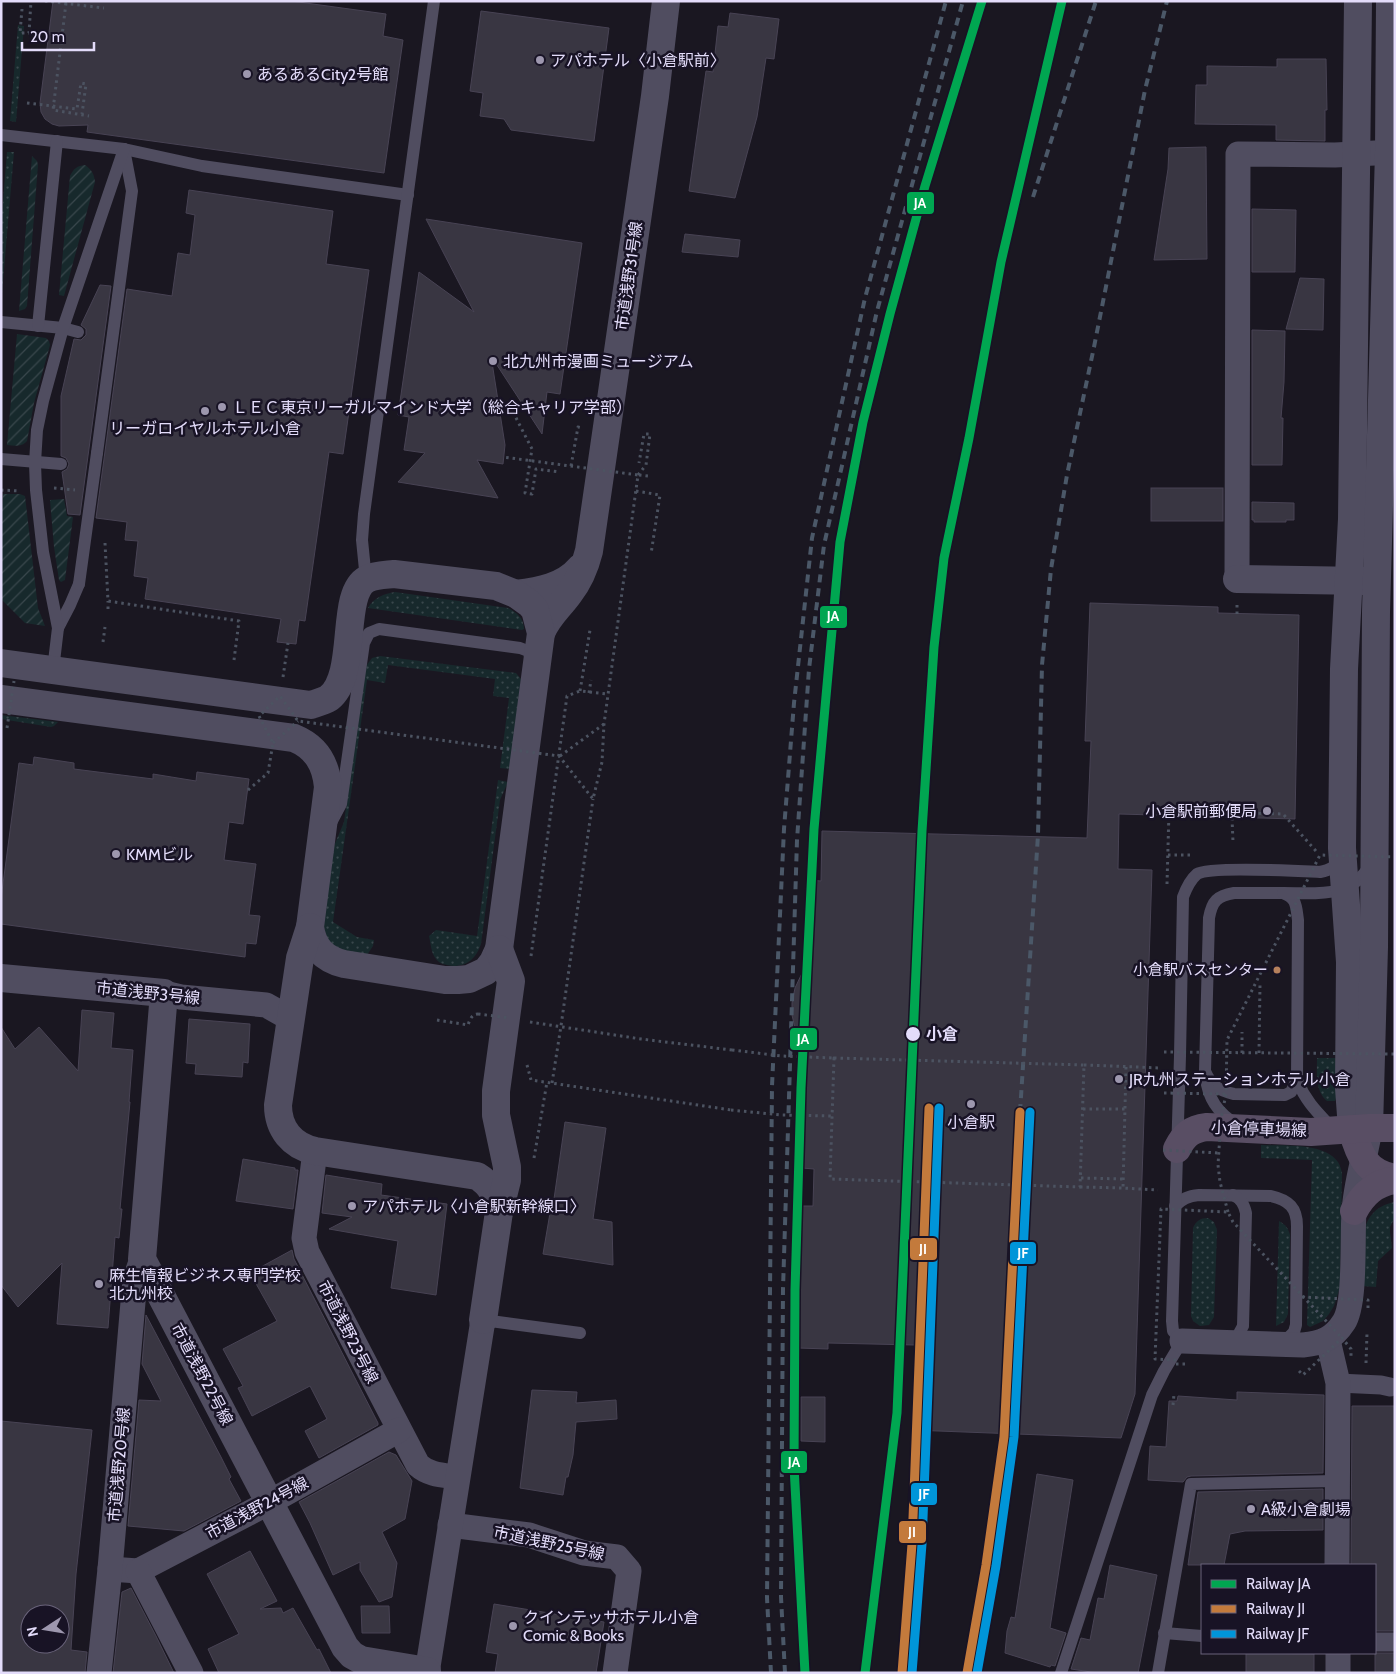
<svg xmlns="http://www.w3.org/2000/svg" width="1396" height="1674" font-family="Cabin,'Noto Sans JP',sans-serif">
<defs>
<pattern id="grass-dots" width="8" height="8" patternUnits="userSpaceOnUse" patternTransform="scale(1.25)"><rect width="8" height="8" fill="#17292c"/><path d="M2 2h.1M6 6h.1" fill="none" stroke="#39474c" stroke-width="1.8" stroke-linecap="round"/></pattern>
<pattern id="garden-furrows" width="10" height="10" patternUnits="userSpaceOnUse" patternTransform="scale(1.25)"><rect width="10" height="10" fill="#17292c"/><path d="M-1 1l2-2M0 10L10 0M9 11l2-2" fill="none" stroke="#39474c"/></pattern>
</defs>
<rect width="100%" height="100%" fill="#1a1721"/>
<!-- grass -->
<g fill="url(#grass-dots)">
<polygon points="18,25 24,26 16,122 10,121"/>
<polygon points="7,152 14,152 1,305 1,225"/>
<path d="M 395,592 L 508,608 C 516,612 524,618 524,629 L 522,630 L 368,608 C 374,597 384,594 395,592 Z"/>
<polygon points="380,656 516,673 521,679 510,769 500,768 509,698 493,696 495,679 388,665 385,683 367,680 333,922 357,937 374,940 373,946 367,955 335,949 327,938 322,923 331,853 344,822 366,666 372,658"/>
<polygon points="1,715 58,722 54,726 51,727 1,719"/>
<path d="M 498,780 L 508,782 L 500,800 L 481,944 C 476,960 464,969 447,965 C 443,964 439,963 436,959 C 431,953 431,944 429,936 L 436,930 L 477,936 Z"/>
<path d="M 1317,1058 L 1337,1058 L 1336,1098 L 1335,1101 L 1327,1101 C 1315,1091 1317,1073 1317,1058 Z"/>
<path d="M 1261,1145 C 1282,1146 1324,1142 1338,1162 C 1340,1165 1341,1169 1342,1173 L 1340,1287 L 1334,1306 L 1329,1314 L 1323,1321 L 1310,1327 L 1307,1325 L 1312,1160 L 1261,1158 Z"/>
<path d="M 1395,1202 L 1395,1217 L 1390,1227 L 1390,1232 L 1392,1248 L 1378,1261 L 1376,1287 L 1361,1286 C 1362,1255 1354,1209 1395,1202 Z"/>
<path d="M 1208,1218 L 1214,1222 L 1217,1230 L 1214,1317 L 1209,1325 L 1200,1326 L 1193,1321 L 1191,1316 L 1193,1228 C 1196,1221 1200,1218 1208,1218 Z"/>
<path d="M 1279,1221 C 1286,1225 1288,1228 1290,1235 L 1288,1314 L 1284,1322 L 1276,1326 Z"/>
</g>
<!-- garden -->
<g fill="url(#garden-furrows)">
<polygon points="32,156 37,161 38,165 27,306 25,309 19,311"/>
<path d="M 85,165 C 92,170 94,174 95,182 L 64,296 L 59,295 L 70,176 C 74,168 77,166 85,165 Z"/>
<path d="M 17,334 L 46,338 L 49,341 L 50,345 L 34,403 L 27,441 C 22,447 15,446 7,445 Z"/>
<polygon points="3,494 20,494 25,496 38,608 45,626 25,623 1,599 1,520"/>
<polygon points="64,499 67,516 73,517 65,580 61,582 59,580 54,547 50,500"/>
</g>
<!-- building -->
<g fill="#393642" stroke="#484354" fill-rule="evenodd">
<polygon points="53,1 291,1 386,14 383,36 403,40 384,173 87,132 88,125 59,126 52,124 45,119 41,112 40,103"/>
<polygon points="481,11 609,28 594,141 511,130 504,119 480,116 483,93 470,91"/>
<polygon points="730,13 779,19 774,59 766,58 757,117 735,198 689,191 706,71 713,72 718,26 728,27"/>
<polygon points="1277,59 1326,59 1327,110 1325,110 1325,141 1276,140 1276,125 1195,124 1196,85 1207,85 1207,66 1277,67"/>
<polygon points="1206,147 1207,259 1154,260 1168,169 1169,148"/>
<polygon points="189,190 333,211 326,264 369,270 343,454 329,452 305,621 299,620 296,644 277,642 281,619 145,599 148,578 134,576 138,541 125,540 127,522 96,518 127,289 172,296 178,253 190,255 195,215 186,213"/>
<polygon points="1252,209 1296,210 1295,272 1252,272"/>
<polygon points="426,219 582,243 560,394 547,392 542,434 491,356 505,445 503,464 477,460 498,498 398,482 425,453 404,450 409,417 398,415 419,272 474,312"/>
<polygon points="685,234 740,240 738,257 682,252"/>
<polygon points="1300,278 1324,279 1323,330 1286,329"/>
<polygon points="100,285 111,286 80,515 68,514 62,472 67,469 69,464 66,458 61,456 61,396 74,339 81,340 86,335 86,329 81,325"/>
<polygon points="1252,330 1285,331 1284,382 1281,418 1283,418 1282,465 1252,465"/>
<rect x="1151" y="488" width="72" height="33"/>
<polygon points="1252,502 1294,503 1294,520 1286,520 1286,522 1254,522 1254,520 1252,520"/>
<polygon points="1090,603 1218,607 1218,613 1299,615 1295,819 1119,814 1118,869 1152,870 1135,1394 1121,1438 912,1430 915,1345 828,1343 828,1349 798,1348 800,1206 813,1206 814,1169 802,1168 803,1153 796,1153 801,1043 795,1028 792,1015 792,1003 795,988 804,969 808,880 821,881 822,831 1087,838 1091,741 1085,741"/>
<polygon points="34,757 74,763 74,769 153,779 153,774 196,781 197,772 249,779 243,824 229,822 224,860 256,864 249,915 260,916 256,944 246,943 245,957 1,924 1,899 19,763 33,765"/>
<polygon points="82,1010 114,1013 111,1048 133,1050 129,1102 130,1102 120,1209 122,1209 119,1238 115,1237 108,1328 57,1324 62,1263 18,1307 1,1285 1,1027 15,1049 39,1027 78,1071"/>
<polygon points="189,1019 250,1024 248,1063 243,1062 242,1077 195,1074 196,1064 186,1063"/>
<polygon points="565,1122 606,1128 593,1219 612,1222 613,1265 543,1254 550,1213 552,1213"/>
<polygon points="243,1159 295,1168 295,1170 298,1170 293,1209 236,1201"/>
<polygon points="326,1175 382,1184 381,1195 447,1204 436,1295 391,1288 398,1241 329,1229 352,1217 322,1213"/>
<polygon points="292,1250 294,1259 378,1423 378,1425 319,1458 305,1431 327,1419 310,1386 252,1416 238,1388 243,1386 223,1349 277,1321 250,1273"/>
<polygon points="146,1315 221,1457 231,1477 229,1479 241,1501 184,1531 128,1526 139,1400 161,1401 142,1364"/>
<polygon points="532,1390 577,1392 576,1403 616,1400 617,1419 576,1422 573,1455 568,1477 566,1477 563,1495 520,1488"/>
<polygon points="1237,1392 1324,1395 1323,1473 1191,1476 1187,1477 1183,1482 1148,1480 1150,1446 1166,1447 1169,1401 1177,1401 1178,1396 1237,1400"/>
<polygon points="801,1397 825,1397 825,1442 801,1441"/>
<polygon points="1352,1406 1395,1406 1395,1631 1375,1631 1375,1565 1351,1565"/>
<path d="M 1,1421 L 92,1430 L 76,1574 L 71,1650 L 87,1652 L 85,1673 L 1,1673 ZM 30,1614 L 60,1614 L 60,1644 L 30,1644 Z"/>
<polygon points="389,1452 396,1455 412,1481 405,1519 382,1532 397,1563 392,1597 379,1602 360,1570 360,1562 333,1575 310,1523 299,1502"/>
<polygon points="1037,1474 1073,1480 1050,1628 1066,1633 1055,1666 1051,1665 1050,1667 1005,1653 1007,1631 1011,1617 1015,1618"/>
<polygon points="1323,1489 1323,1530 1245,1531 1230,1534 1224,1565 1188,1565 1198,1492"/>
<polygon points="250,1551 277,1601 260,1609 281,1608 283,1613 293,1608 317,1650 319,1649 331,1673 219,1673 208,1649 239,1634 207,1574"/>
<polygon points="1110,1565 1157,1575 1138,1673 1098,1673 1071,1669 1081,1638 1090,1640 1098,1598 1104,1599"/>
<polygon points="131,1588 156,1636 174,1673 113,1673 122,1592"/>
<polygon points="494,1604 604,1622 596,1673 495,1673 498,1654 486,1652"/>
<polygon points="361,1606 389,1606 390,1633 362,1633"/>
<polygon points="1246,1653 1314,1654 1314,1673 1246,1673"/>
<rect x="1375" y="1653" width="20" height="20"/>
</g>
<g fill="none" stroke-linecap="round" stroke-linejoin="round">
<!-- path -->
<g stroke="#4c5361" stroke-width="3" stroke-dasharray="2.5 4" stroke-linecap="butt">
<polyline points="45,1 104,8"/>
<polyline points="22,9 20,33 29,33 31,1"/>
<polyline points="27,103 77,109 81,83 86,84 82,114"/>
<polyline points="513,412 532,449 525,493 532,494 536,469 560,472"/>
<polyline points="571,466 578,427 583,428"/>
<polyline points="638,475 646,465 650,434 644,434 639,463"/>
<polyline points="639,475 648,476"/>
<polyline points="54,488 75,490"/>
<polyline points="1,490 19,491"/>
<polyline points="636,491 660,495 651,554"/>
<polyline points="105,543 108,601 239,621 234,660"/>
<polyline points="108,609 108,601"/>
<polyline points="1237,614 1237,603"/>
<polyline points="103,642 105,627"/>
<polyline points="283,677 288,643"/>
<polyline points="580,691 590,630"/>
<polyline points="589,693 591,680"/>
<polyline points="560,756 604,724"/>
<polyline points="1232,818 1233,842"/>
<polyline points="1168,855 1191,855"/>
<polyline points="1167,884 1169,811 1283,814 1316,851"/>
<polyline points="531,956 567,696 580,691 608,694"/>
<path d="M 437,1020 L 468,1025 C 470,1019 472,1014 478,1014"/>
<polyline points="530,1022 641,1039 732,1050"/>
<polyline points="1242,1053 1242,1032"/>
<polyline points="1259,1053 1260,984"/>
<polyline points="527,1065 531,1080 731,1110"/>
<polyline points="1084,1065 1161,1068"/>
<polyline points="1126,1067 1123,1188 1158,1190"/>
<polyline points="552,1083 561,1026 593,799"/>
<polyline points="1083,1109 1126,1109"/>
<polyline points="534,1158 547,1082"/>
<polyline points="1081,1178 1123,1179"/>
<polyline points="1080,1187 1123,1188"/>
<polyline points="1366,1363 1367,1333"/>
<polyline points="1173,1405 1174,1394"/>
</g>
<!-- service -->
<g stroke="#504d60" stroke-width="12">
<polyline points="1,135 124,149 202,166 408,195"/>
<polyline points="1,322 63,328 78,332"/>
<polyline points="38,326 57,141"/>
<polyline points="97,453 132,191 124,149"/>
<polyline points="1,459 61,464"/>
<polyline points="366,580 362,540 364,514 434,1"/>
<polyline points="58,628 70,605 79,584"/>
<polyline points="53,670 58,628 43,552 36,490 35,463 37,430 43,401 63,328 124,149"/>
<polyline points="332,821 341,804 364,643 369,633 379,629 520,648 528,651 533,662"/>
<path d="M 1234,893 L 1283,893 C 1297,898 1296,906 1298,920 L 1297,1080 L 1291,1092 L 1285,1095 L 1234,1094 C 1219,1091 1211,1085 1205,1071 L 1209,918 C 1212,901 1217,896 1234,893 Z"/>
<path d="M 1283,893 C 1316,893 1351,899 1370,865"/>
<path d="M 1206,1078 C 1208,1099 1218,1113 1236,1124"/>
<path d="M 1297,1080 C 1306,1102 1317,1112 1333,1129"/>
<path d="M 1175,1206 C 1182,1199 1188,1196 1199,1195 L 1271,1196 C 1289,1200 1297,1208 1297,1226 L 1296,1325 L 1294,1332 L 1283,1343"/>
<polyline points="483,1320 580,1333"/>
<path d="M 1230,1340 L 1237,1337 L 1243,1326 L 1246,1213 C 1244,1204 1241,1199 1233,1195"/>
<polyline points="1164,1633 1202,1636"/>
<path d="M 1061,1673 L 1152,1395 L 1164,1371 L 1182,1341 L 1173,1331 L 1172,1321 L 1180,1056 L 1183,897 C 1186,889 1190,880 1197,874 C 1209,866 1300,871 1320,872 C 1330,870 1336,867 1340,858"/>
<polyline points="1158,1673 1191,1484 1336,1481"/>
</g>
<!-- pedestrian -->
<g stroke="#504d60" stroke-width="19">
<polyline points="1338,1383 1381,1385 1390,1387"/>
<polyline points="1375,1642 1395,1642"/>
</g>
<!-- minor -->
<g stroke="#504d60" stroke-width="25">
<polyline points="1237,579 1238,154 1335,155 1395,152"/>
<polyline points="164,993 181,997 266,1005 291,1019"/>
<path d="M 315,1151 L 304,1238 L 307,1252 L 418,1465 C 429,1475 443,1475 457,1477"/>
<polyline points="1328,1340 1338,1383 1337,1565"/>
<path d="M 1182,1341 L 1303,1345 C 1322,1343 1333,1339 1344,1322 C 1356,1303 1352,1237 1354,1212 C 1355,1194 1359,1177 1363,1159"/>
<polyline points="450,1525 529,1535 584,1553 617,1557 629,1571 615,1673"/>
<polyline points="110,1569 138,1571 270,1502 399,1430"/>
<polyline points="138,1571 191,1673"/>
<polyline points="1338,1653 1338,1673"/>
<polyline points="99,1673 110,1569 135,1279 142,1259"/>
<polyline points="427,1673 483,1320"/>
</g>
<!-- tertiary -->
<g stroke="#504d60" stroke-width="28">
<polyline points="1237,579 1365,581"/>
<path d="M 516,594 C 539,591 564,587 580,568"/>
<path d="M 541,633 C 548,616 558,609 569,594 C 579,581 585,567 589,551 L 655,96 L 666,1"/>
<path d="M 1,663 L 311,705 C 317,703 324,701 329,698 C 359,674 339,594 367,579 C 375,575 385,575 394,574 L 496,586 L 516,594 L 530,604 L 535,610 L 541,633 L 499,949 L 493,962 L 486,971 L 469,979 L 458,980 L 445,980 L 344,964 C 324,959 313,948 310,927 L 328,787 C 326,764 316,747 294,738 L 1,699"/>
<path d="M 310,927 L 300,958 L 278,1105 C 278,1129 292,1146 315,1151 L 477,1176 C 492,1185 496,1196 499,1212"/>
<polyline points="1,978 164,993 142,1259 345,1647 352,1655 361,1660 427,1671"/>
<polyline points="1352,1129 1349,1088 1350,962 1342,848 1344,669 1352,519 1358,1"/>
<polyline points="1364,1152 1369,1128 1374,947 1376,612 1389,152 1390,1"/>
<polyline points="483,1320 499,1212 507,1180 507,1167 496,1115 496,1091 511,981 499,949"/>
</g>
<!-- primary -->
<g stroke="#594e64" stroke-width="28">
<path d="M 1352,1129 C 1359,1155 1366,1173 1395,1178"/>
<path d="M 1177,1149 C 1184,1135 1191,1129 1207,1127 L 1311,1132 L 1369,1128 L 1395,1128"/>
<path d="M 1354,1211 C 1363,1194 1375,1183 1395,1180"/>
</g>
<!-- rail -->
<g stroke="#4b5868" stroke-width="4" stroke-dasharray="8 6" stroke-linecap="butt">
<polyline points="1033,197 1096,1"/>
<polyline points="1020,1112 1038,835 1042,665 1051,569 1067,475 1094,347 1145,90 1167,1"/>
<polyline points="771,1673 767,1598 772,1086 784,829 794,703 812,538 865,298 946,1"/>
<polyline points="785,1673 781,1597 783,1289 797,840 809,669 824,545 877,311 963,1"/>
</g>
<!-- path-bridge -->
<g stroke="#4c5361" stroke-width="3" stroke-dasharray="2.5 4" stroke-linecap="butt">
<polyline points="66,3 53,110 89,116"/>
<polyline points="7,728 14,681"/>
<polyline points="273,743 298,721"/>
<polyline points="248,790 268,773 273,743 259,716 280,696 298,721 559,756 593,799 602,762 604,724 638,475 503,457"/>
<polyline points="478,1014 510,1018"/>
<polyline points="732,1050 782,1056 834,1058"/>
<polyline points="1164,1052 1395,1054"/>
<polygon points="834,1058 1084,1065 1080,1187 830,1179"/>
<polyline points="1164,1093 1226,1094"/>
<polyline points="731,1110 781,1115 832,1116"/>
<polyline points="1163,1150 1218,1153"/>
<polyline points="1228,1212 1220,1182 1218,1165 1221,1119 1226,1094 1227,1040 1320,855 1395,857"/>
<polyline points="1302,1297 1368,1300 1368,1312"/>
<polyline points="1185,1364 1176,1364 1176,1360 1155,1359 1161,1209 1228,1212 1233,1222 1342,1338"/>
<polyline points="1299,1371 1303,1375 1342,1338 1351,1349 1351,1358"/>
</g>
<!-- service-bridge -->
<polyline stroke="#504d60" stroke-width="12" points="79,584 97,453"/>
<defs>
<g id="rail-1">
<polyline points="805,1673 794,1466 795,1290 801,1088 814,829 840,542 863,422 890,314 925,186 982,1"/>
<polyline points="865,1673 897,1413 922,831 934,647 944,558 969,438 1001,262 1062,1"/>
</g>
<g id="rail-2">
<polyline points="902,1673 912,1544 929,1108"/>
<polyline points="967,1673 986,1565 1004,1437 1020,1112"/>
</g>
<g id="rail-3">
<polyline points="912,1673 922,1544 939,1108"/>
<polyline points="977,1673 996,1566 1014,1437 1030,1112"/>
</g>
</defs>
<!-- rail-1 casing -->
<use href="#rail-1" stroke="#181325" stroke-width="12"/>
<!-- rail-2 casing -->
<use href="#rail-2" stroke="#181325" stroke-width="12"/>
<!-- rail-3 casing -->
<use href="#rail-3" stroke="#181325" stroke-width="12"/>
<!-- rail-1 -->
<use href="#rail-1" stroke="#00a651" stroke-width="9"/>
<!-- rail-2 -->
<use href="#rail-2" stroke="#c37a3c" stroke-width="9"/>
<!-- rail-3 -->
<use href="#rail-3" stroke="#0095d9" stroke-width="9"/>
</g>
<!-- markers -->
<g fill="#9d97ae" stroke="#181325" stroke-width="2">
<circle cx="540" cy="60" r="5"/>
<circle cx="247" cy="74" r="5"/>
<circle cx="493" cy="361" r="5"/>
<circle cx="222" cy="407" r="5"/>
<circle cx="205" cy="411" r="5"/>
<circle cx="1267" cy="811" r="5"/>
<circle cx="116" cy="854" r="5"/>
<circle cx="1119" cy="1079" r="5"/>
<circle cx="971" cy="1104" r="5"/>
<circle cx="352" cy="1206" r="5"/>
<circle cx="99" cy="1284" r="5"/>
<circle cx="1251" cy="1509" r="5"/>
<circle cx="513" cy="1626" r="5"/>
</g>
<circle fill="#b6815c" stroke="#181325" stroke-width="2" cx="1277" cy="970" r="4.5"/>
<circle fill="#e3dcfa" stroke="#181325" stroke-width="2" cx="913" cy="1034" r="8"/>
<g text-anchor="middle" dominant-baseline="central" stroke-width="5" stroke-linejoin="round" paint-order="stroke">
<!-- bus labels -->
<g font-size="15" fill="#e3dcfa" stroke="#181325" text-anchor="end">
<text x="1268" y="970">小倉駅バスセンター</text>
</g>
<!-- poi labels -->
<g font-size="16" fill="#e3dcfa" stroke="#181325" text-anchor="start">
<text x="550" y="60">アパホテル〈小倉駅前〉</text>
<text x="257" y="74">あるあるCity2号館</text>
<text x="503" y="361">北九州市漫画ミュージアム</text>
<text x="232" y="407">ＬＥＣ東京リーガルマインド大学（総合キャリア学部）</text>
<text x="205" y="428" text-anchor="middle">リーガロイヤルホテル小倉</text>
<text x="1257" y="811" text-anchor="end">小倉駅前郵便局</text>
<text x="126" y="854">KMMビル</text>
<text x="1129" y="1079">JR九州ステーションホテル小倉</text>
<text x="971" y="1122" text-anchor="middle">小倉駅</text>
<text x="362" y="1206">アパホテル〈小倉駅新幹線口〉</text>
<text x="109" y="1275">麻生情報ビジネス専門学校<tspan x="109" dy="18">北九州校</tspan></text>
<text x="1261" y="1509">A級小倉劇場</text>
<text x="523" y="1617">クインテッサホテル小倉<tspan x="523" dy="18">Comic &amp; Books</tspan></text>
</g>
<!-- street labels -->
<g font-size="16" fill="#e3dcfa" stroke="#181325">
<text transform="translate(629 276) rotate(-82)">市道浅野31号線</text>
<text transform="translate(148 993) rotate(6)">市道浅野3号線</text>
<text transform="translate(1259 1129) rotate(2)">小倉停車場線</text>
<text transform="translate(348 1332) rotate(63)">市道浅野23号線</text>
<text transform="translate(202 1374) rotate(62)">市道浅野22号線</text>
<text transform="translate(119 1465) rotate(-85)">市道浅野20号線</text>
<text transform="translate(257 1508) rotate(-28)">市道浅野24号線</text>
<text transform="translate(549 1543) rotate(12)">市道浅野25号線</text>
</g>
<!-- stop labels -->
<g font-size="16" font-weight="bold" fill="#e3dcfa" stroke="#181325" text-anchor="start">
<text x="926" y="1034">小倉</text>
</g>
</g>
<g stroke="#181325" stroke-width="2">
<rect x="906" y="191" width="29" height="24" rx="5" fill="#00a651"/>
<rect x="819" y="605" width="29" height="24" rx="5" fill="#00a651"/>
<rect x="789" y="1027" width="29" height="24" rx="5" fill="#00a651"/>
<rect x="909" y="1237" width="29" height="24" rx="5" fill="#c37a3c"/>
<rect x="1009" y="1241" width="28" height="24" rx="5" fill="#0095d9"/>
<rect x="780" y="1450" width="28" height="24" rx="5" fill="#00a651"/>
<rect x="910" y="1482" width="28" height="24" rx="5" fill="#0095d9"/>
<rect x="898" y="1520" width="29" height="24" rx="5" fill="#c37a3c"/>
</g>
<g font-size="14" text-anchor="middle" font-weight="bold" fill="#fff">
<text x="920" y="208">JA</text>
<text x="833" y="621">JA</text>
<text x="803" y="1044">JA</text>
<text x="923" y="1254">JI</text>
<text x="1023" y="1258">JF</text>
<text x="794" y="1467">JA</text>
<text x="924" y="1499">JF</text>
<text x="912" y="1537">JI</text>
</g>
<!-- border -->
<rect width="1396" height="1674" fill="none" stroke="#e3dcfa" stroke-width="5"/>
<!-- legend -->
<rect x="1201" y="1564" width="175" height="90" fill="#181325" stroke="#69637a"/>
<rect x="1211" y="1580" width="25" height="8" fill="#00a651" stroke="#69637a"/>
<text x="1246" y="1589" font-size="15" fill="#e3dcfa">Railway JA</text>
<rect x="1211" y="1605" width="25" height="8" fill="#c37a3c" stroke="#69637a"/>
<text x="1246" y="1614" font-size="15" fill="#e3dcfa">Railway JI</text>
<rect x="1211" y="1630" width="25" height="8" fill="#0095d9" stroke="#69637a"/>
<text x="1246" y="1639" font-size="15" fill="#e3dcfa">Railway JF</text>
<!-- north arrow -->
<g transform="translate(45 1629) rotate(258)"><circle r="24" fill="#181325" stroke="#69637a"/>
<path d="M0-4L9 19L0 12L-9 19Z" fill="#9d97ae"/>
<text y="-8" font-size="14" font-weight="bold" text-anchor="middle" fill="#e3dcfa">N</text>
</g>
<!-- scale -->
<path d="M22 42v8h72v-8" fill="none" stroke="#e3dcfa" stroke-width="2.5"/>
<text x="30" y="42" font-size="15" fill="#e3dcfa" stroke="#181325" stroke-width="4" paint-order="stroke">20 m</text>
</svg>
